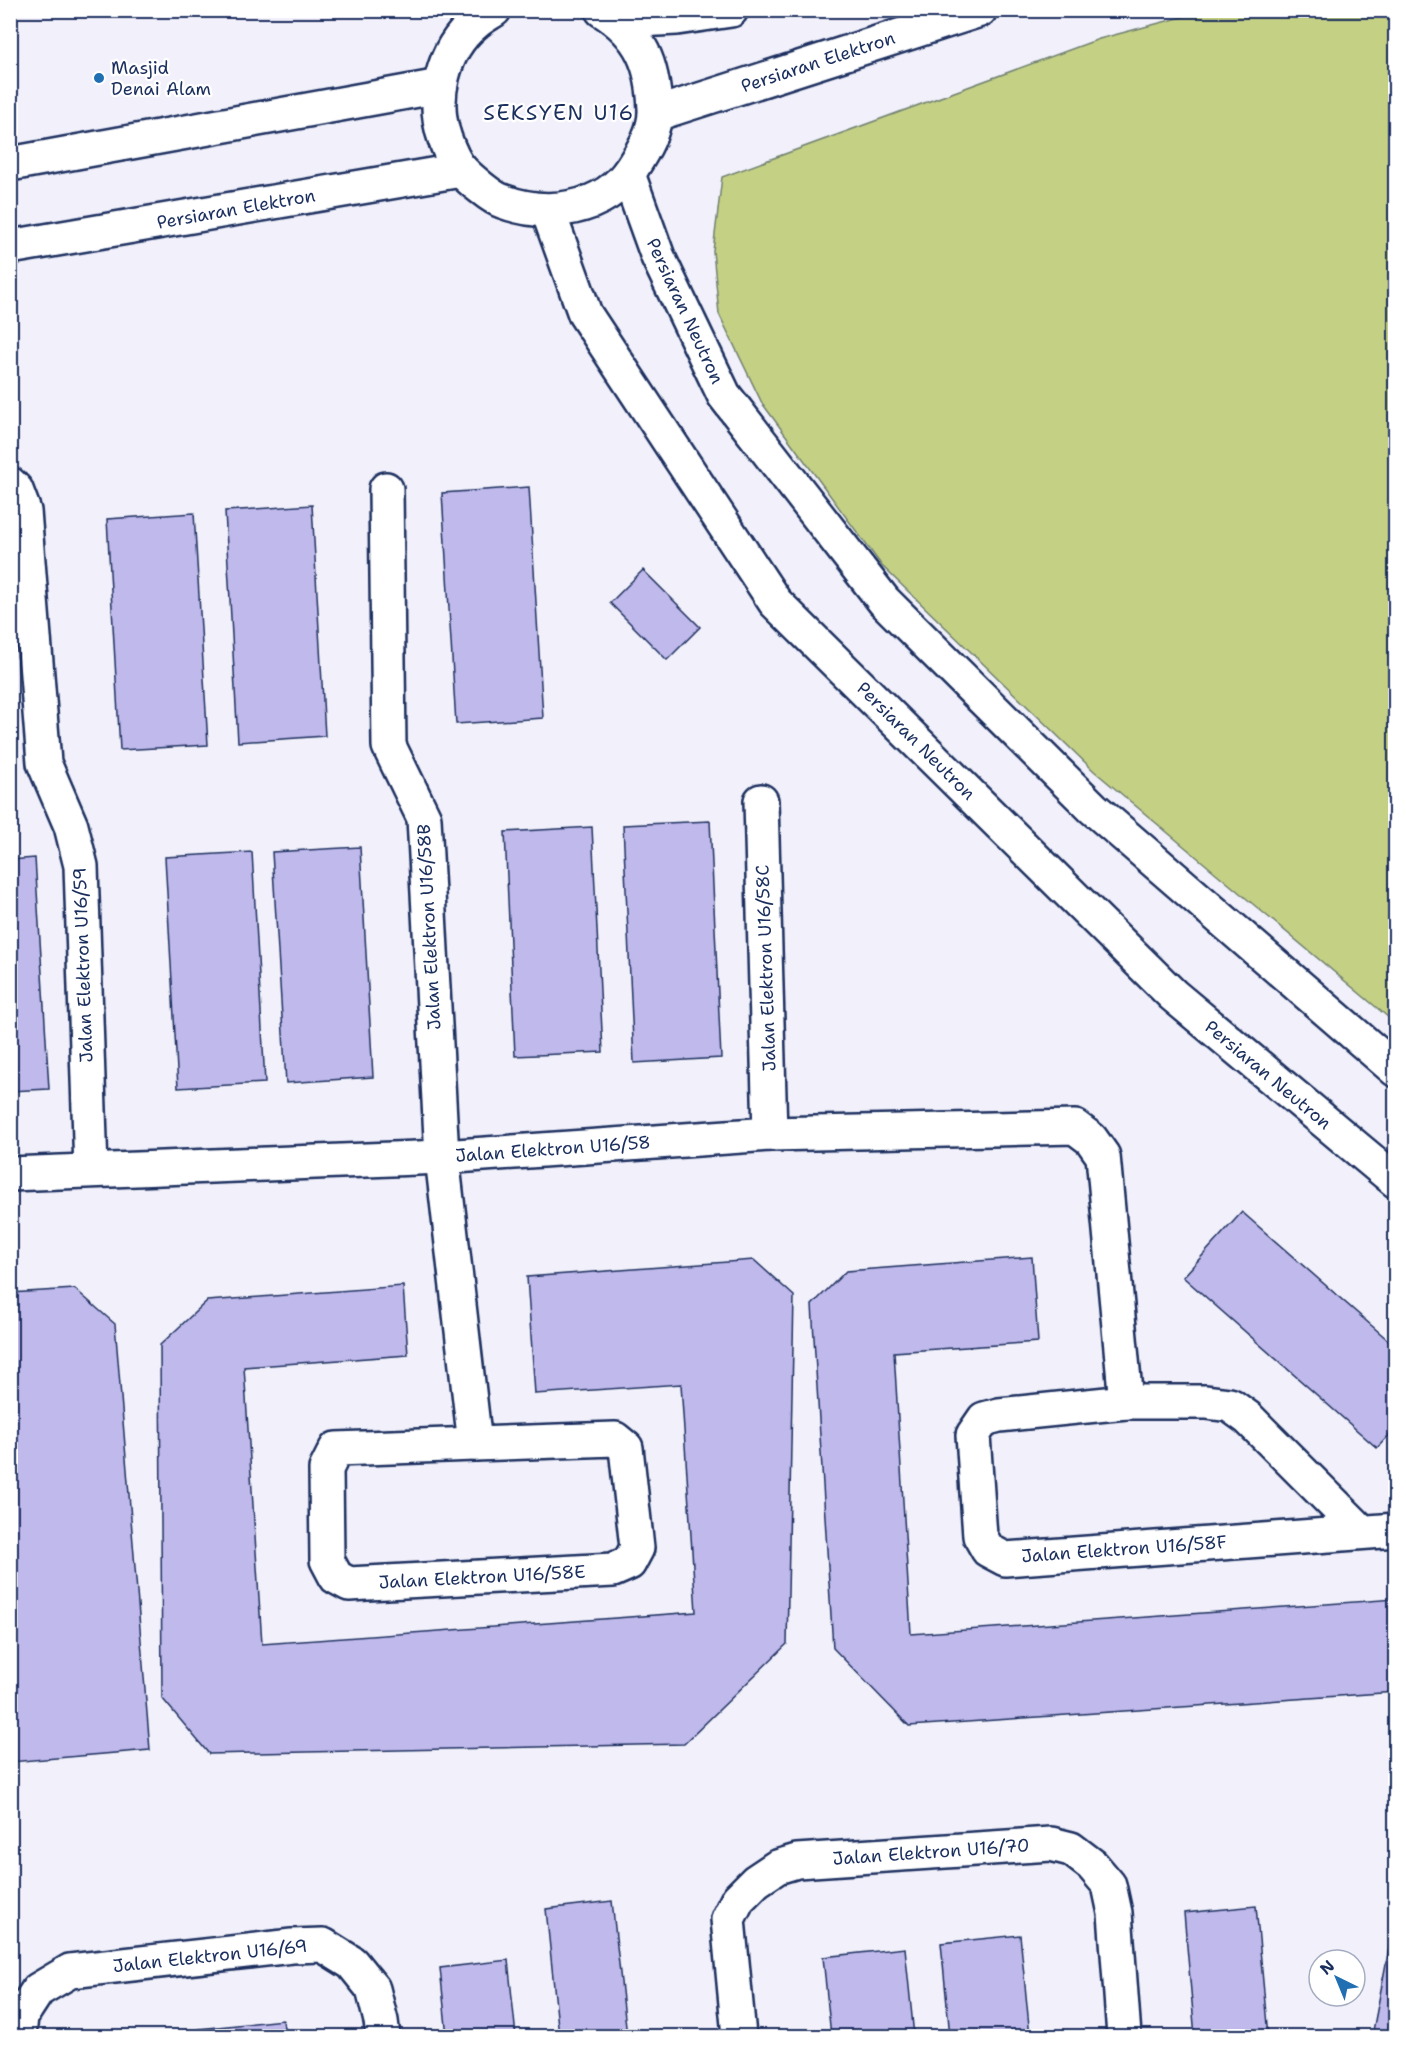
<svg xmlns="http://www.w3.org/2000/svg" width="1406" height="2047" font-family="'Shantell Sans',sans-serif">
<rect width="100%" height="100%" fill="#f2f1fb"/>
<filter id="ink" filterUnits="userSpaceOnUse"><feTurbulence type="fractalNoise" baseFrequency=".0167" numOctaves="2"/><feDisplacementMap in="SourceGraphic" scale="12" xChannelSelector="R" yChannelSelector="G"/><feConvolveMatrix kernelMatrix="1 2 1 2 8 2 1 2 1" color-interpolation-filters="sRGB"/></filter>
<g filter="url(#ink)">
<!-- green -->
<polygon fill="#c4d084" stroke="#708071" stroke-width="1.5" points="1205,11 1395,11 1395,1023 1094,771 882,566 762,403 719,314 713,251 722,177 1099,39"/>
<!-- building -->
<g fill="#c0b9eb" stroke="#1b2f5e" stroke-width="1.5">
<polygon points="529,487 543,718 456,724 442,493"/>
<polygon points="312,505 325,736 238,742 225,511"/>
<polygon points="194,513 208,745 120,750 107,519"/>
<polygon points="643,570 700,627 667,660 610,603"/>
<polygon points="710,821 721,1058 634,1063 623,825"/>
<polygon points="592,827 603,1052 515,1056 505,832"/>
<polygon points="360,847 373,1077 286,1083 272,852"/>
<polygon points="252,852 265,1083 178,1088 165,857"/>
<polygon points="35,858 49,1089 10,1091 10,860"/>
<polygon points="1242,1212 1396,1347 1396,1428 1377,1448 1183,1277"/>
<polygon points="1032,1257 1038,1342 894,1352 911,1634 1396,1599 1396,1692 909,1726 833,1648 812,1305 846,1271"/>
<polygon points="754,1260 794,1296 787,1644 684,1744 209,1754 162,1698 160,1345 207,1301 403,1286 408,1355 244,1367 262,1644 696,1612 681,1384 535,1394 527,1277"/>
<polygon points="75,1289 115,1324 150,1750 10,1762 10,1626 13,1626 10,1581 10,1293"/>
<polygon points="612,1901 627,2036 559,2036 546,1909"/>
<polygon points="1256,1906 1268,2036 1195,2036 1184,1913"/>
<polygon points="1396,1912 1396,2036 1372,2036"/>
<polygon points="1020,1935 1030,2036 950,2036 941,1943"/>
<polygon points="905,1948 914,2036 831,2036 823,1957"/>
<polygon points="508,1960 516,2036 447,2036 440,1968"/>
<polygon points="283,2020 285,2036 200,2036 199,2029"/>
</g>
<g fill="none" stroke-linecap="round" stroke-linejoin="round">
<defs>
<g id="minor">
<polyline points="628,174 658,257 724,395 884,601 1093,808 1396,1070"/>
<polyline points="548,211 585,314 775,602 1173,995 1396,1181"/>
<polyline points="10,484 16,490 24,511 44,763 71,826 81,866 91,1170"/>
<polyline points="386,489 389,746 424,818 442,1157 475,1444"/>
<polyline points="761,801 770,1134"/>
<polyline points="10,1174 442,1157 770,1134 1075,1127 1091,1139 1103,1156 1126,1402"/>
<polygon points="615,1439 626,1448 637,1548 629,1563 613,1570 349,1584 336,1577 327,1560 326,1469 336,1449"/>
<polyline points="1361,1531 1248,1418 1230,1405 1206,1402 1126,1402 999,1415 984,1419 973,1435 980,1536 988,1550 1005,1559 1396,1530"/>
<polyline points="19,2036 21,2016 38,1990 70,1971 292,1946 323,1945 352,1963 373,1989 381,2021 383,2036"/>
<polyline points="739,2036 728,1919 738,1899 756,1881 777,1867 797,1861 1051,1844 1071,1849 1092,1865 1109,1885 1115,1913 1124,2036"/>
</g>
<g id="major">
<path d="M 494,10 C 488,14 480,18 475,23 C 442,50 431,100 445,139 C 449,150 454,163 462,171 C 470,179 492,198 502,201 C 547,218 604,211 632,168 C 643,151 656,130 655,109 C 653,65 642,35 602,10"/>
<polyline points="619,21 677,18 731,10"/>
<polyline points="656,114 980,10"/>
<polyline points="10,164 440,86"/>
<polyline points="10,247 461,170"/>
</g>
</defs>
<!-- minor casing -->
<use href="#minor" stroke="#1b2f5e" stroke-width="38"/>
<!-- major casing -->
<use href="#major" stroke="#1b2f5e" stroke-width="38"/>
<!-- minor -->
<use href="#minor" stroke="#fff" stroke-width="33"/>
<!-- major -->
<use href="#major" stroke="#fff" stroke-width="33"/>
</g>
</g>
<!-- markers -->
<circle fill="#1f6fb2" stroke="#fff" stroke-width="2" cx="99" cy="78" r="6"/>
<g text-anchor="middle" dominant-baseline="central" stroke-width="4.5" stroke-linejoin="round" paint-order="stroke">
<!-- street labels -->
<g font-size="18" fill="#1b2f5e" stroke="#fff">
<text transform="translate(818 62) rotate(-18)">Persiaran Elektron</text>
<text transform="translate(236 209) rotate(-10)">Persiaran Elektron</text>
<text transform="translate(685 311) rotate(65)">Persiaran Neutron</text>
<text transform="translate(916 741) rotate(45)">Persiaran Neutron</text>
<text transform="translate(429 927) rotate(-93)">Jalan Elektron U16/58B</text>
<text transform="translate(83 965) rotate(-92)">Jalan Elektron U16/59</text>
<text transform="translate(766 968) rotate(-92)">Jalan Elektron U16/58C</text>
<text transform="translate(1268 1075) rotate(40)">Persiaran Neutron</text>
<text transform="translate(553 1149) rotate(-4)">Jalan Elektron U16/58</text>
<text transform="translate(1124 1549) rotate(-4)">Jalan Elektron U16/58F</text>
<text transform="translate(482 1577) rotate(-3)">Jalan Elektron U16/58E</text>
<text transform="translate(931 1852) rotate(-4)">Jalan Elektron U16/70</text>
<text transform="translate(210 1956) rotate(-6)">Jalan Elektron U16/69</text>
</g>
<!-- poi labels -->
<g font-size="18" fill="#1b2f5e" stroke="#fff" text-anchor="start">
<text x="111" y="68">Masjid<tspan x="111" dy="21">Denai Alam</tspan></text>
</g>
<!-- quarter labels -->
<g font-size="21" letter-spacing="1.5" fill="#1b2f5e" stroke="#fff">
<text x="559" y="113">SEKSYEN U16</text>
</g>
</g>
<!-- margin -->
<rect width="1406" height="2047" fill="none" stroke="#fff" stroke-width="36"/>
<rect x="18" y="18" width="1370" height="2011" fill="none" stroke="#1b2f5e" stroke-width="2" filter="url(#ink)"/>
<!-- north arrow -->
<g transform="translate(1337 1978) rotate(317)"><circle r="28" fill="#ffffff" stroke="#a4acbf" stroke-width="1.5"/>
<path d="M0-4.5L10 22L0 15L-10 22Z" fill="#1f6fb2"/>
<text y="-9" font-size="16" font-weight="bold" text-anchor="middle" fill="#1b2f5e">N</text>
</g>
</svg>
